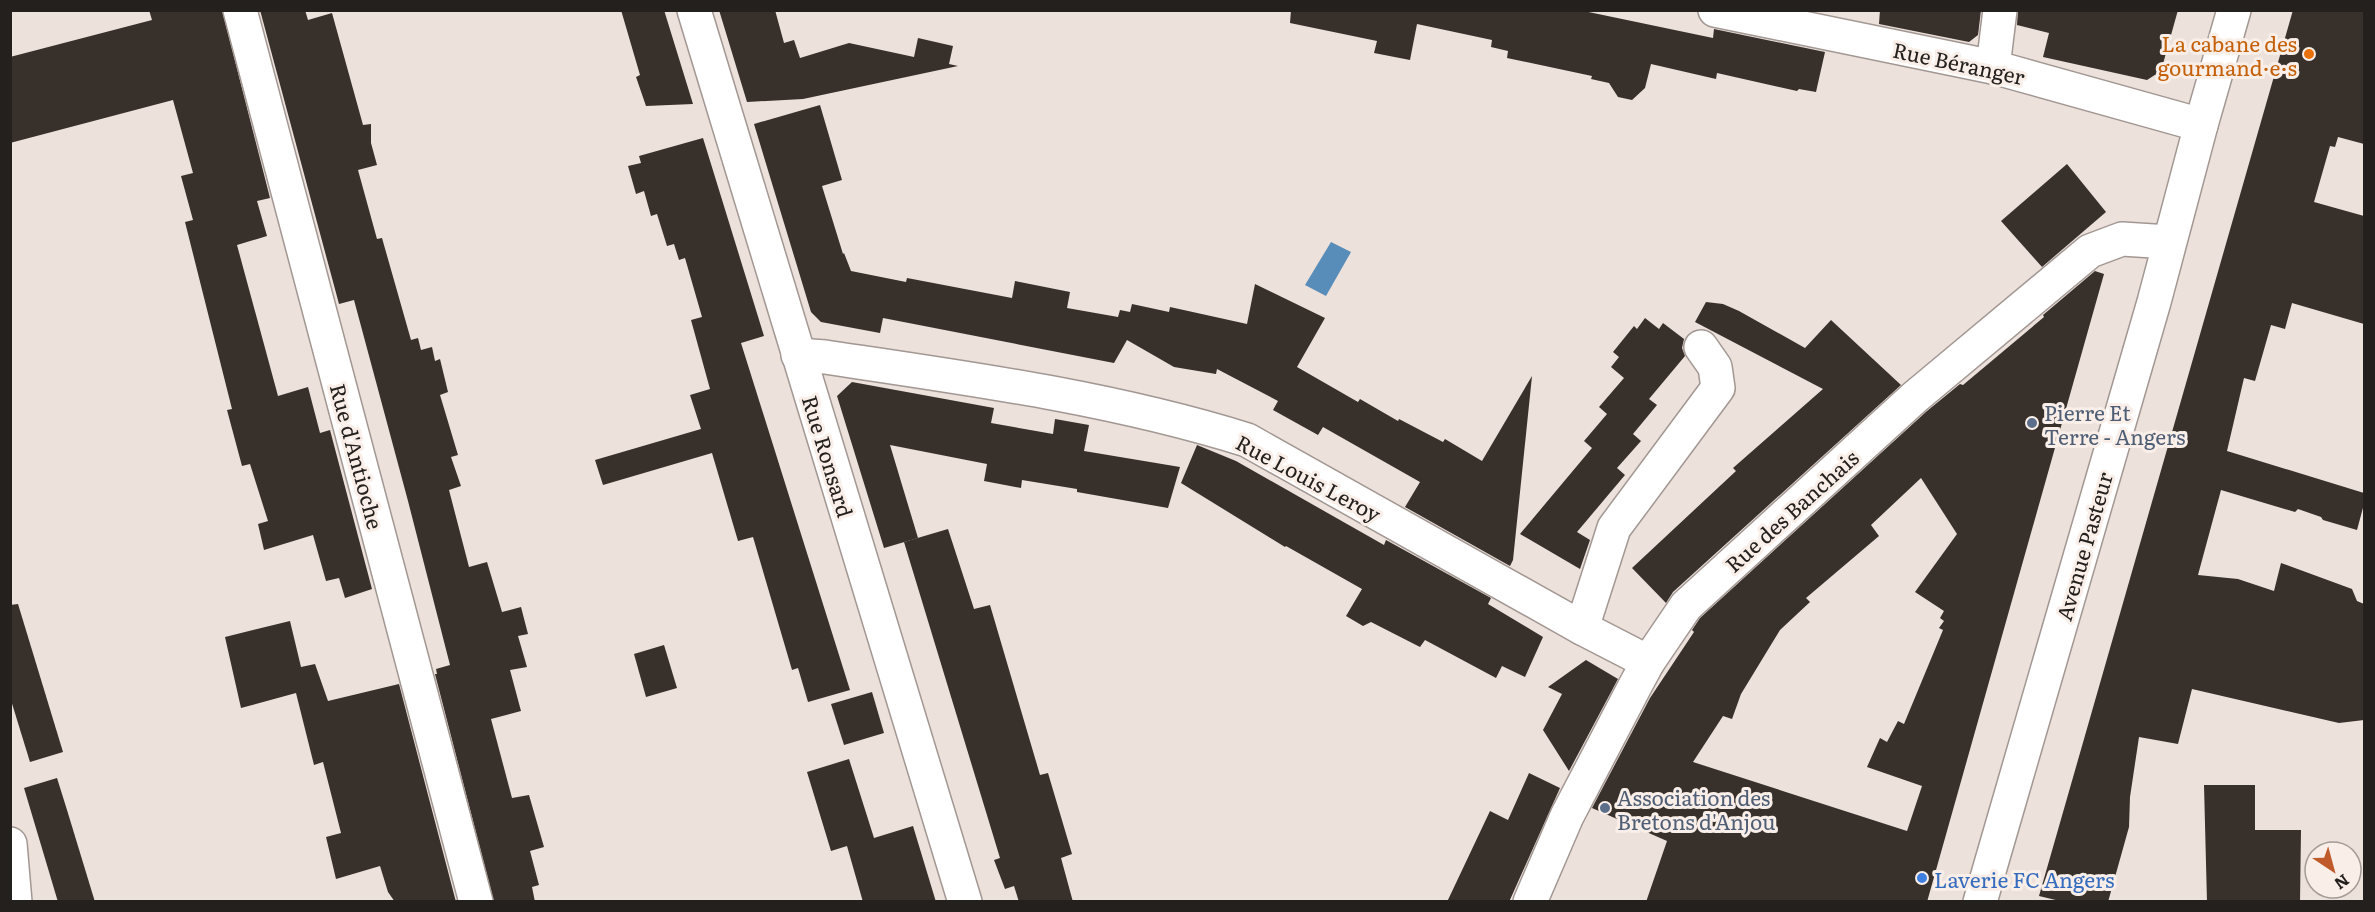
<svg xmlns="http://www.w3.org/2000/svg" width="2375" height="912" font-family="Literata,serif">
<rect width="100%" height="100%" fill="#ece1db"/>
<!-- water -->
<polygon fill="#588db9" points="1331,242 1351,252 1326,296 1305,285"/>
<!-- building -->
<g fill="#38302b" fill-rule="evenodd">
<polygon points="149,10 222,10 270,198 257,201 267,236 237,245 278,396 308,387 320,433 330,430 372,589 345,598 339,578 326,581 313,535 264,550 258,524 268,521 250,464 242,466 227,410 232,409 185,222 193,220 181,176 193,173 173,100 10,143 10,57 152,20"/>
<polygon points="260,10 305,10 308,20 332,13 363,125 371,124 371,143 377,165 358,170 377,239 382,238 411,340 418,338 421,350 432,347 435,361 440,359 448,392 440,395 458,455 451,457 461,486 449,490 469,567 487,562 502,612 521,607 528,634 518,636 527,667 510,670 521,711 491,719 512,798 529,795 544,847 530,851 539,885 532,887 535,902 494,902 435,674 437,674 436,669 450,665 408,501 354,300 339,304"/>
<polygon points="621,10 664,10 693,104 646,106 636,77 640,75"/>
<polygon points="719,10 775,10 784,43 794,40 800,58 849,43 914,57 918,38 953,46 949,64 958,66 803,99 747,102"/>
<polygon points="1291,10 1579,10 1713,38 1714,29 1825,52 1816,92 1799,89 1797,91 1717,73 1716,79 1651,64 1645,88 1632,100 1618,97 1609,83 1591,79 1592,76 1507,58 1508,51 1491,47 1492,40 1417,24 1410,60 1374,53 1377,41 1290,23"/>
<polygon points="1880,10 1981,10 1978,35 1969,42 1879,24"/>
<polygon points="2018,10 2178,10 2161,71 2147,80 2043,57 2049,33 2017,25"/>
<polygon points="2293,10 2364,10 2364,144 2338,137 2335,147 2330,146 2314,202 2364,216 2364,324 2292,303 2285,329 2271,325 2255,381 2244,378 2227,451 2364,493 2364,504 2357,530 2323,520 2321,517 2298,509 2295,512 2221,490 2198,575 2238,579 2274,591 2281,563 2352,589 2357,601 2364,604 2364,720 2339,723 2192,689 2178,744 2139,737 2130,797 2129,827 2108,902 2064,902 2039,896"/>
<polygon points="820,105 842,180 822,186 843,254 844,253 851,271 906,282 907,278 1012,298 1015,281 1070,292 1067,308 1118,317 1120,310 1130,312 1132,304 1169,312 1170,307 1247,324 1255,284 1325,318 1297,367 1358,402 1360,399 1398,421 1399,419 1443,442 1445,439 1482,461 1532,376 1513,560 1510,566 1405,507 1420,482 1323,427 1318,435 1273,410 1278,401 1217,369 1216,374 1174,367 1127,340 1114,363 883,318 880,333 821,322 811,312 754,124"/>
<polygon points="703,138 764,336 741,343 850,690 808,702 798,668 792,670 753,537 738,541 712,453 603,485 595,460 701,429 690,395 710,389 691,320 702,317 685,258 679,260 674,244 667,246 657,214 651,216 644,191 636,194 628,166 641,163 639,156"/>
<polygon points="2067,164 2106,212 2042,267 2001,221"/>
<path d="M 2095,271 L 2104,274 L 1927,902 L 1646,902 L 1667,841 L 1592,808 L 1650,698 L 1694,632 L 1692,630 L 1700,618 L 1927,411 L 1960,384 L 1963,385 L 2044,317 L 2043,315 ZM 1921,478 L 1957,534 L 1915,592 L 1944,611 L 1940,618 L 1944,621 L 1939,628 L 1943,630 L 1904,724 L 1898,721 L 1887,742 L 1880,738 L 1867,767 L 1922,786 L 1907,831 L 1693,762 L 1723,716 L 1732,719 L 1741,694 L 1780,630 L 1810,602 L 1806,598 L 1879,536 L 1871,525 Z"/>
<polygon points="1706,302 1723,304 1739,311 1805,348 1831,320 1901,385 1673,592 1666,603 1632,568 1736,471 1733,468 1823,389 1695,322"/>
<polygon points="1645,318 1659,329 1663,323 1684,339 1682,348 1685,356 1649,399 1657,405 1633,434 1641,441 1617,468 1625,475 1577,532 1590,540 1580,569 1520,534 1592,448 1584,441 1607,414 1599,407 1624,378 1611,367 1619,357 1613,352 1634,326 1637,329"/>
<polygon points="852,382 994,408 991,423 1053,434 1055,419 1089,425 1084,451 1180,467 1168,508 1077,492 1077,489 1022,480 1021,488 984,481 987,464 890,445 918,538 884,548 837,396"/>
<polygon points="1197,445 1236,461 1384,545 1386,540 1491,598 1488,604 1543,637 1525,677 1502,666 1496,678 1425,640 1420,647 1371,622 1363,626 1346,616 1362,589 1286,546 1285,547 1181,483"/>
<polygon points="948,529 974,609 990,605 1040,775 1048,773 1072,854 1061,858 1073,902 1019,902 1014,886 1005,889 994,860 1000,858 904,542"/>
<polygon points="18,604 63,752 30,762 10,697 10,605"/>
<polygon points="290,621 301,667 315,664 328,701 399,684 456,902 395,902 388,892 380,866 336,879 326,837 341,833 323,762 314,765 296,693 241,708 225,637"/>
<polygon points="664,645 677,688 646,697 634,654"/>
<polygon points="1586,660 1618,679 1569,771 1543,730 1562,694 1548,687"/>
<polygon points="872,692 884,733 844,745 831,704"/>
<polygon points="849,759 874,838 913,826 936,902 863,902 847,846 831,851 807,772"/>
<polygon points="1529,773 1560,788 1509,902 1447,902 1490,811 1508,820"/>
<polygon points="57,778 67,810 95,902 58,902 24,788"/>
<polygon points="2204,785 2255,785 2255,830 2301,830 2300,902 2207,902"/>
</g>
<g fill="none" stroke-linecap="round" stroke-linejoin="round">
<defs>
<g id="minor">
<polyline points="240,10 476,902"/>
<polyline points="694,10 965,902"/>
<polyline points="1715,10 1993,67 2201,125"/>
<polyline points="1993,67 2000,10"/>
<path d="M 798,355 L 825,357 C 966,378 1109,397 1247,440 L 1582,628 L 1648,662"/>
<polyline points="1582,628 1614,528 1718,388 1715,367 1701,347"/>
<polyline points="10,844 15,902"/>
<polyline points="1530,902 1567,816 1635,686 1648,662 1686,606 1915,397 2090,251 2122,239 2169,242"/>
</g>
<polyline id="major" points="1980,902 2154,302 2201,125 2234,10"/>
</defs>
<!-- minor casing -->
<use href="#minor" stroke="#a29792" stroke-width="36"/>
<!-- major casing -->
<use href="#major" stroke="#a29792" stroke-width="36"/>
<!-- minor -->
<use href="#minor" stroke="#fff" stroke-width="33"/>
<!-- major -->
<use href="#major" stroke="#fff" stroke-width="33"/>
</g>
<!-- markers -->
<circle fill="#e8710a" stroke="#f9eee8" stroke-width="2" cx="2309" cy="54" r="6"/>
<g fill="#5c6f8a" stroke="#f9eee8" stroke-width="2">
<circle cx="2032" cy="423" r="6"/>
<circle cx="1605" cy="808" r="6"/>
</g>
<circle fill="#3f7fe0" stroke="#f9eee8" stroke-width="2" cx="1922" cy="878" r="6"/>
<g text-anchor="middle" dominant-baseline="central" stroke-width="6" stroke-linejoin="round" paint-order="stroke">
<!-- food labels -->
<g font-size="21" fill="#c56008" stroke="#f9eee8" text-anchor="end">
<text x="2297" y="42">La cabane des<tspan x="2297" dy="24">gourmand·e·s</tspan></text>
</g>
<!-- street labels -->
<g font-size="21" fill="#24201e" stroke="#f9eee8">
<text transform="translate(1959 62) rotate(12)">Rue Béranger</text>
<text transform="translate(358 456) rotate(75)">Rue d'Antioche</text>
<text transform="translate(829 456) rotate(73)">Rue Ronsard</text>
<text transform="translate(1309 477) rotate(28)">Rue Louis Leroy</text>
<text transform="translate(1791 510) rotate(-42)">Rue des Banchais</text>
<text transform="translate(2083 546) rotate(-74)">Avenue Pasteur</text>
</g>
<!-- service labels -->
<g font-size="21" fill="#4e5e75" stroke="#f9eee8" text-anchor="start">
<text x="2044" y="411">Pierre Et<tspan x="2044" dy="24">Terre - Angers</tspan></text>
<text x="1617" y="796">Association des<tspan x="1617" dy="24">Bretons d'Anjou</tspan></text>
</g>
<!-- shop labels -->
<g font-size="21" fill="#366cbe" stroke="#f9eee8" text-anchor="start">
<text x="1934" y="878">Laverie FC Angers</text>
</g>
</g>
<!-- border -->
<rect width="2375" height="912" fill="none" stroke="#24201e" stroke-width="24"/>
<!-- north arrow -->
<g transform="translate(2333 870) rotate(144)"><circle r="28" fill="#f9eee8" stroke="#a49c97" stroke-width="1.5"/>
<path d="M0-4.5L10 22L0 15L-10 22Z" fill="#bf5a2a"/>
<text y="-9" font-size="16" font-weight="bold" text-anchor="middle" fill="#24201e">N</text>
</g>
</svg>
